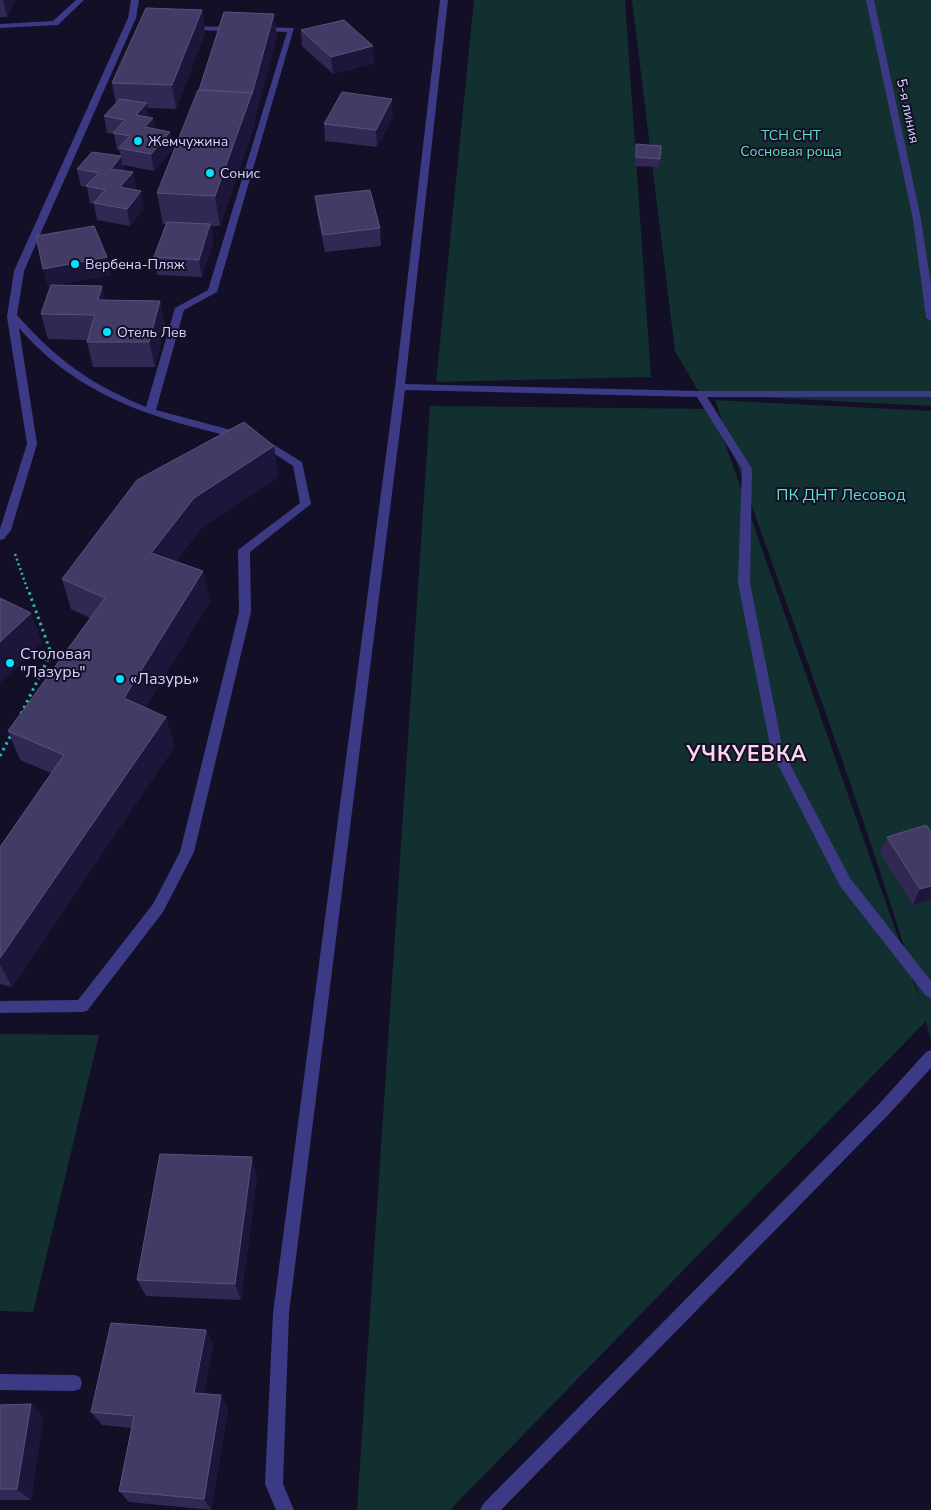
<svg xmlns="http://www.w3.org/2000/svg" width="931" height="1510" font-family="'Nunito Sans',sans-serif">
<rect width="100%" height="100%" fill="#130f26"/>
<!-- green -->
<g fill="#12302f">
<polygon points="474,0 625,0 651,377 436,382"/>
<polygon points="632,0 931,0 931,406 700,394 675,351"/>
<path d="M 715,400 L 931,411 L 931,1041 L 926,1021 L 450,1510 L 357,1510 L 430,406 L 713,409 L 922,1006 C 862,801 784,603 715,400 Z"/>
<polygon points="0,1034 99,1035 33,1312 0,1311"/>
</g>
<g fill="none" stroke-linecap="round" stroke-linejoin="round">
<!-- path-far1 -->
<polyline stroke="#2fb8b0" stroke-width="2.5" stroke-dasharray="2 3" stroke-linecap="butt" points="15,554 28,591"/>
<!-- path -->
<g stroke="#2fb8b0" stroke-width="3" stroke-dasharray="2.5 4" stroke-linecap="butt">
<polyline points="21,714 51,653 28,589"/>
<polyline points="0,756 12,733"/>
</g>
<!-- lane -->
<g fill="#3d3a85" fill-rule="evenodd">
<polygon points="76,0 84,0 58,25 0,28 0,24 53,21"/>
<path d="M 131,0 L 139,0 L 136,18 L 24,271 L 17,315 C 57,360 90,384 146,407 L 175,308 L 208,290 L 287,32 L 260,31 L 256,29 L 260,27 L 294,28 L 217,292 L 184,310 L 156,410 L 246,434 L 247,436 L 242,439 C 155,419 80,398 19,328 L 37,444 L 11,530 L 4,539 L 0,540 L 0,529 L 27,444 L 7,317 L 14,271 L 128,18 Z"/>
<polygon points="440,0 448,0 405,384 700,391 931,391 931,397 707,397 752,469 750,583 783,751 850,878 931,981 931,998 926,996 840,886 771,751 738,583 742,469 697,397 405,390 289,1313 283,1484 294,1510 276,1510 265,1484 273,1313 395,387"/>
<polygon points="866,0 874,0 921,219 931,285 931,321 926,318 913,219"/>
<polygon points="184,26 235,27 239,29 235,31 187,30 183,28"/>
<polygon points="261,437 302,462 311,504 250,552 251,612 194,852 163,912 87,1011 82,1012 0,1013 0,1001 78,1000 153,904 180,852 239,612 238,550 300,503 293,466 257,442 257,438"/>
<polygon points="931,1050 931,1068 890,1113 501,1510 480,1510 483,1504 880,1103 926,1052"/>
<polygon points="0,1374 74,1375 80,1377 82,1383 80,1389 74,1391 0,1390"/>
</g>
</g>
<!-- wall -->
<g fill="#312854">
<polygon points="0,0 15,0 7,17 0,17"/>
<polygon points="202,10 205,33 176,109 147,108 149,117 153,118 155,129 173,149 154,171 123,165 124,171 133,172 136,190 144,208 130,226 97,220 94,204 90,203 87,187 81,186 77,169 121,156 119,150 117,150 114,134 107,133 104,116 116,104 112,83"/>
<polygon points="301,30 373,46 374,63 333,74 302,46"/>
<polygon points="277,37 255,118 255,123 220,226 211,226 213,242 202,277 157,275 154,257 166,224 163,224 157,193"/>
<polygon points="393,116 377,147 325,141 324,124"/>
<polygon points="636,144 660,159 659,167 635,166"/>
<polygon points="315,196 380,228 381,246 325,252 317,213"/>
<polygon points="43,269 111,275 53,285 102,286 105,300 160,301 165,326 155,367 93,367 87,342 87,340 48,339 41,314 50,286 48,286"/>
<polygon points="274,446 278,477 201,528 176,561 203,571 210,601 145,708 166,717 174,747 12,987 0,984 0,847 51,773 20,760 8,731 90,618 71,609 62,579"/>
<polygon points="931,832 931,899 913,905 880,853 887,837"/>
<polygon points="257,1175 241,1300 146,1296 137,1280"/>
<polygon points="206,1330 213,1345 204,1394 228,1408 211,1510 129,1502 119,1491 132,1428 102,1425 91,1412"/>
<polygon points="31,1404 43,1417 31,1500 0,1500 0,1405"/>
</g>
<!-- shaded-wall -->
<g fill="#1d163a">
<polygon points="3,0 15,0 7,17"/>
<polygon points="202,10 205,33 176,109 172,85"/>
<polygon points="274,14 277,37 255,118 255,123 220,226 215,196 252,93"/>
<polygon points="373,46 374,63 333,74 331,57"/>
<polygon points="392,99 393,116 377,147 376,130"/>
<polygon points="147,103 150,120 136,115"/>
<polygon points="153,118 157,135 145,127"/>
<polygon points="170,132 173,149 154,171 151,154"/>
<polygon points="121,156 124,173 111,169"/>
<polygon points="133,172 137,190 124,205 120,187"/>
<polygon points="141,191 144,208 130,226 127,209"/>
<polygon points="210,224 213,242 202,277 199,260"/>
<polygon points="107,257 111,275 48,286 43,269"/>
<polygon points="102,286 108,311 98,300"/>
<polygon points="160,301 165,326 155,367 149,342"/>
<polygon points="274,446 278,477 201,528 159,583 151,553 194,498"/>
<polygon points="203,571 210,601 133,728 124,698"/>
<polygon points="31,613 42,643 0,683 0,642"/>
<polygon points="166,717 174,747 12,987 0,964 0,958"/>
<polygon points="931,886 931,899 913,905 920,889"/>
<polygon points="252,1157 257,1175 241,1300 235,1284"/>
<polygon points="206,1330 213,1345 202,1406 194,1393"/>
<polygon points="221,1395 228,1408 211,1510 204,1499"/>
<polygon points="31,1404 43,1417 31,1500 17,1489"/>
</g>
<!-- building -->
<g fill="#433a66" stroke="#5a527e">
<polygon points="146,8 202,10 172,85 112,83"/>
<polygon points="224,12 274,14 252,94 252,93 199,90"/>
<polygon points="344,20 373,46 331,57 301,30"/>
<polygon points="198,90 252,93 215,196 157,193"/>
<polygon points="342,92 392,99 376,130 324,124"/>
<polygon points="120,99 147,103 136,115 153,118 145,127 170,132 151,154 119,148 130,136 113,133 125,120 104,116"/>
<polygon points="636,144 661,146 660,159 636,157"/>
<polygon points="92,152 121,156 111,169 133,172 120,187 141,191 127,209 94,203 105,190 86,186 99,173 77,169"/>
<polygon points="370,190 380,228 323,235 315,196"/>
<polygon points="167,222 210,224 199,260 154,257"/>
<polygon points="94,226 107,257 43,269 36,236"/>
<polygon points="51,285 102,286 98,300 160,301 149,342 87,342 95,315 41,314"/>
<polygon points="244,422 274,446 194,498 151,553 203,571 124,698 166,717 0,958 0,847 64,755 8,731 105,598 62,579 137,480"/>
<polygon points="0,598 31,613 0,642"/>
<polygon points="926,825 931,832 931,886 920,889 887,837"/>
<polygon points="160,1154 252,1157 235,1284 137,1280"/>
<polygon points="111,1323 206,1330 194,1393 221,1395 204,1499 119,1491 134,1416 91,1412"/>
<polygon points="31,1404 17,1489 0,1489 0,1405"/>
</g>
<!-- markers -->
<g fill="#00e5ff" stroke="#130f26" stroke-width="2">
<circle cx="138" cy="141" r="5"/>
<circle cx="210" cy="173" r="5"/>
<circle cx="75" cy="264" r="5"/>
<circle cx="107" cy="332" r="5"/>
<circle cx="10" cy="663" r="5"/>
<circle cx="120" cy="679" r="5"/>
</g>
<g text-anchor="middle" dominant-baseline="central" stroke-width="4" stroke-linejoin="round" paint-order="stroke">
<!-- far-street labels -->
<g font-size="14" fill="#d9d4ff" stroke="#130f26">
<text transform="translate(908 111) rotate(78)">5-я линия</text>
</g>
<!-- far-park labels -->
<g font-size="14" fill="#5fe0c0" stroke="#130f26">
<text x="791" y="135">ТСН СНТ<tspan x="791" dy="16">Сосновая роща</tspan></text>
</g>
<!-- far-poi labels -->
<g font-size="14" fill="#d9d4ff" stroke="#130f26" text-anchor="start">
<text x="148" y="141">Жемчужина</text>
<text x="220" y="173">Сонис</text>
<text x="85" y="264">Вербена-Пляж</text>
<text x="117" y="332">Отель Лев</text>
</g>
<!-- park labels -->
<g font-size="16" fill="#5fe0c0" stroke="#130f26">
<text x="841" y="495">ПК ДНТ Лесовод</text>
</g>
<!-- poi labels -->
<g font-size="16" fill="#d9d4ff" stroke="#130f26" text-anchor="start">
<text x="20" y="654">Столовая<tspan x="20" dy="18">"Лазурь"</tspan></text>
<text x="130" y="679">«Лазурь»</text>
</g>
<!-- district labels -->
<g font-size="21" font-weight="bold" letter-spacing="1" fill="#ffd6f0" stroke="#130f26">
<text x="747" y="754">УЧКУЕВКА</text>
</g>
</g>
</svg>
